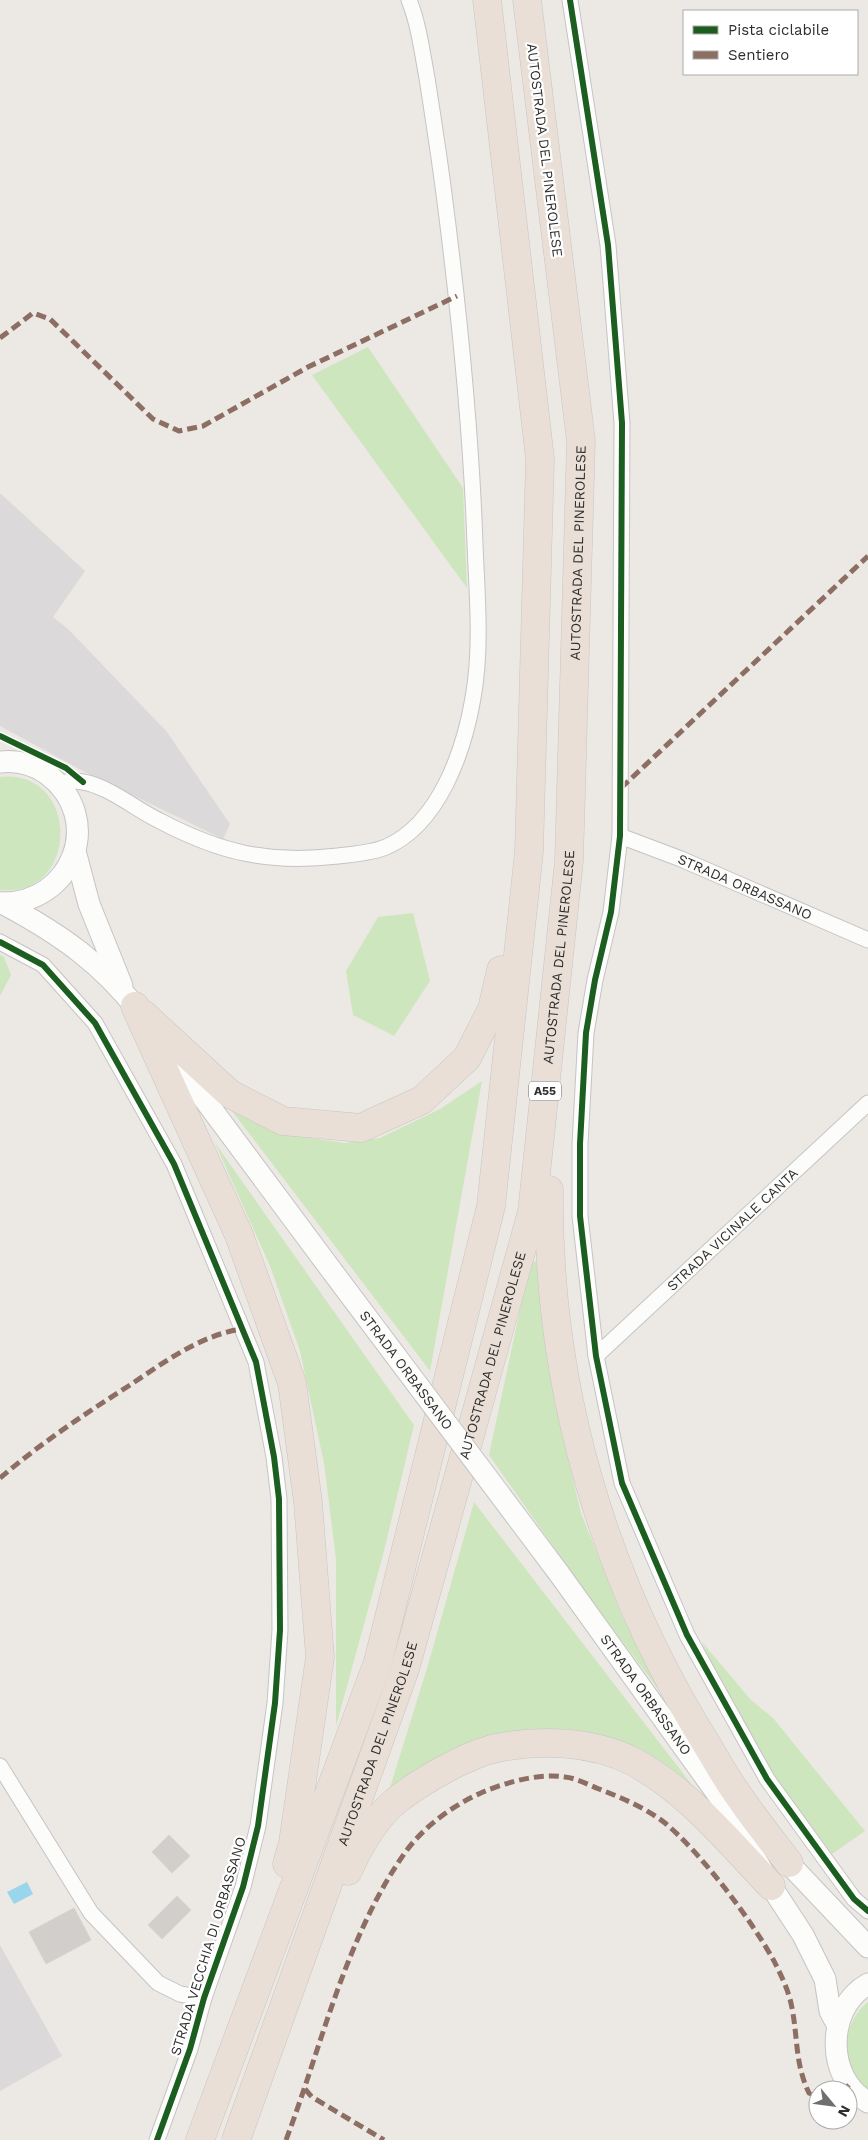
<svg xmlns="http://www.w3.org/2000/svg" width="868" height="2140" font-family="'Work Sans',sans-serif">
<rect width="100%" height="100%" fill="#ece8e4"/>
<!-- industrial -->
<g fill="#dcd9db">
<polygon points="0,493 85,571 53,617 68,629 167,732 230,824 223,839 85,772 0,726"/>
<polygon points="0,1945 62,2056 0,2091"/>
</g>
<!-- green -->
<g fill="#cee6be">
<polygon points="368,347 463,488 467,588 312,375"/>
<path d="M 0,777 C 80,768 81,898 0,890 Z"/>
<polygon points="413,913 430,981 394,1036 353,1015 346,971 378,917"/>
<polygon points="0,955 4,957 11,975 0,996"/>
<polygon points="482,1081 430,1371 229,1107 288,1135 345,1143 380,1138 440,1109"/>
<polygon points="215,1143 414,1425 383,1555 336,1726 336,1559 324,1463 300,1351 270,1266"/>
<polygon points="536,1261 555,1404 581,1513 622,1616 664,1697 581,1586 489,1455 530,1263"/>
<polygon points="474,1502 692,1785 668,1770 566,1735 388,1794 428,1665"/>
<polygon points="702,1642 751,1700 773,1718 865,1831 832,1854 768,1768 716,1677"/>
<path d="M 868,2002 L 868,2089 C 840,2067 840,2024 868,2002 Z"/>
</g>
<!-- water -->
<polygon fill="#99d6ec" points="27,1882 33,1894 14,1904 7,1892"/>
<!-- building -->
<g fill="#d1cecb" stroke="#d7d4d0">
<polygon points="169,1835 190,1856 172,1873 152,1852"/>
<polygon points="177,1896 191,1910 162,1939 148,1925"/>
<polygon points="74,1908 91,1940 46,1964 29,1932"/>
</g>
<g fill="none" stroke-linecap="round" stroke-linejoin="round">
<defs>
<g id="street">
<polyline points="570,0 608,245 622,423 620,836 611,912 595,980 586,1033 580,1144 580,1216 596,1356 622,1483 687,1635 767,1779 854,1899 868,1911"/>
<path d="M 59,783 C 66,782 76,780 83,782 C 108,786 137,810 160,821 C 221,853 269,864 338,856 C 354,854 372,853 386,847 C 439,824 464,751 473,698 C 482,648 477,595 475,544 C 471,427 459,310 444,194 C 439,155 433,117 427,78 C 422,52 419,25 409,0"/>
<path id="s1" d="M 620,836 L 681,859 L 868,940"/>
<polyline points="0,942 43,965 95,1023 174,1164 256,1362 274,1457 279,1499 280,1630 275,1703 258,1826 243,1887 204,1998 190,2049 157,2140"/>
<path id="s2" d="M 596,1356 L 868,1103"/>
<polyline points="0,1766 91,1913 158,1983 180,1994 204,1998"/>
</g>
<g id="secondary">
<path d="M 0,762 C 17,760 33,764 47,774 C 106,818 73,905 0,903"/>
<polyline points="75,851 89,904 122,986"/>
<path d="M 2,903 C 60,934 104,964 144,1018"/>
<polyline points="164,1045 332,1271"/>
<path id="s3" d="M 558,1572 L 721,1799 L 771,1886 L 803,1935 L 825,1979 L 830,2011 L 838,2026"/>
<polyline points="778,1852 868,1947"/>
<path d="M 868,1984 C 826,2007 825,2079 868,2102"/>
</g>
<g id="highway">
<polyline points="135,1006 239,1235 292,1383 308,1502 320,1657 293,1843 287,1864"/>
<polyline points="143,1014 230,1094 283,1121 361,1128 422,1100 467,1058 492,1009 501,970"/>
<path d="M 549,1190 C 547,1387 603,1578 707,1745 C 718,1763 728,1782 741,1799 C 756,1821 773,1842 789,1863"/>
<path d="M 348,1871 C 359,1846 376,1817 397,1800 C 421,1781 468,1754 497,1748 C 540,1739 594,1741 634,1762 C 689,1792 728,1841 771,1886"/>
<polyline points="200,2140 378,1662 491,1206 529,852 540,459 487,0"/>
<path id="s4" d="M 236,2140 L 405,1669 L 532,1212 L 569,861 L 581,441 L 527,0"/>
</g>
</defs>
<!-- street casing -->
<use href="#street" stroke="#c5c4c5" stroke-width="17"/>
<!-- secondary casing -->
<use href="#secondary" stroke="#c5c4c5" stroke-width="23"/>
<!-- highway casing -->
<use href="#highway" stroke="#c6c5c4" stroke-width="29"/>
<!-- street -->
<use href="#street" stroke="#fcfcfb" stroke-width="15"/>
<!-- secondary -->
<use href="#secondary" stroke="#fcfcfb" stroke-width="21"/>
<!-- highway -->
<use href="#highway" stroke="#eadfd6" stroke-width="28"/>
<defs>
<g id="secondary-bridge">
<path id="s5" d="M 332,1271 L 558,1572"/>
</g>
</defs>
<!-- secondary-bridge casing -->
<use href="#secondary-bridge" stroke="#c5c4c5" stroke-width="23" stroke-linecap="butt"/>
<!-- secondary-bridge -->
<use href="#secondary-bridge" stroke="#fcfcfb" stroke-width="21"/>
<!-- quiet -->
<g stroke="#8d6e63" stroke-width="5" stroke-dasharray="10 5" stroke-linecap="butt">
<polyline points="0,338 33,313 50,319 153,419 179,431 203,426 308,367 457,296"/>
<polyline points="621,788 868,556"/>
<path d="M 0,1478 C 40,1444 83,1415 127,1387 C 163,1363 200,1335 242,1329"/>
<polyline points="305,2089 312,2097 384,2140"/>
<polyline points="844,2090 849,2085"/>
<path d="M 286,2140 C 322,2045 345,1939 404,1854 C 423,1827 453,1805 483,1792 C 507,1782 539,1773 565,1777 C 576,1778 589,1785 599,1789 C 622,1798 646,1808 665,1823 C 701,1853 751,1919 774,1961 C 781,1975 789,1991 792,2008 C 798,2039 795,2064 809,2093 L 818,2097"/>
</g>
<defs>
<g id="cycleway">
<polyline points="570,0 608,245 622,423 620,836 611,912 595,980 586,1033 580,1144 580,1216 596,1356 622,1483 687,1635 767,1779 854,1899 868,1911"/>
<polyline points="0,736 66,768 83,782"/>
<polyline points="0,942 43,965 95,1023 174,1164 256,1362 274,1457 279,1499 280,1630 275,1703 258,1826 243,1887 204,1998 190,2049 157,2140"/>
</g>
</defs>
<!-- cycleway casing -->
<use href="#cycleway" stroke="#fff" stroke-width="9"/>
<!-- cycleway -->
<use href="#cycleway" stroke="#1b5e20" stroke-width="6"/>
</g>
<g text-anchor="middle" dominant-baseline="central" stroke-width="4.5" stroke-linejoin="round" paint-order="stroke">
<!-- shield labels -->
<rect fill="#fff" stroke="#6d6d6d" stroke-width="1" x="529" y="1081.5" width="32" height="19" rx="4"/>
<g font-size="12" font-weight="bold" fill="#2e2e2e">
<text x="545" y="1091">A55</text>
</g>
<!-- street labels -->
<g font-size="14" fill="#2e2e2e" stroke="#fff">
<text transform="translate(545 150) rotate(83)">AUTOSTRADA DEL PINEROLESE</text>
<text stroke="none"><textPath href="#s4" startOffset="1636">AUTOSTRADA DEL PINEROLESE</textPath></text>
<text stroke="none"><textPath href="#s1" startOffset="135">STRADA ORBASSANO</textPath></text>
<text stroke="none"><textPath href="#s4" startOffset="1231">AUTOSTRADA DEL PINEROLESE</textPath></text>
<text stroke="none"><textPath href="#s2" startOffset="186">STRADA VICINALE CANTA</textPath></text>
<text stroke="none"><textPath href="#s4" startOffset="826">AUTOSTRADA DEL PINEROLESE</textPath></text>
<text stroke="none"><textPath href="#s5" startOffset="124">STRADA ORBASSANO</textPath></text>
<text stroke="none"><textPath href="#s3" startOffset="151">STRADA ORBASSANO</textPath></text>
<text stroke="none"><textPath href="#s4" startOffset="421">AUTOSTRADA DEL PINEROLESE</textPath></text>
<text transform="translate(208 1946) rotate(-73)">STRADA VECCHIA DI ORBASSANO</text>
</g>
</g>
<!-- legend -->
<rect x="683" y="10" width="175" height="65" fill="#ffffff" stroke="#ababab"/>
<rect x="693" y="26" width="25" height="8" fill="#1b5e20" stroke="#ababab"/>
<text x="728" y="35" font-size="15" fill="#2e2e2e">Pista ciclabile</text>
<rect x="693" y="51" width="25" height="8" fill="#8d6e63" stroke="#ababab"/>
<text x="728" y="60" font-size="15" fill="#2e2e2e">Sentiero</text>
<!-- north arrow -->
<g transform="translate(833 2105) rotate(119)"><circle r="24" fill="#ffffff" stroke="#ababab"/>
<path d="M0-4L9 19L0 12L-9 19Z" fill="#706f6e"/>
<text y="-8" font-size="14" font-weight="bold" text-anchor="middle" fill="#2e2e2e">N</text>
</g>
</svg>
